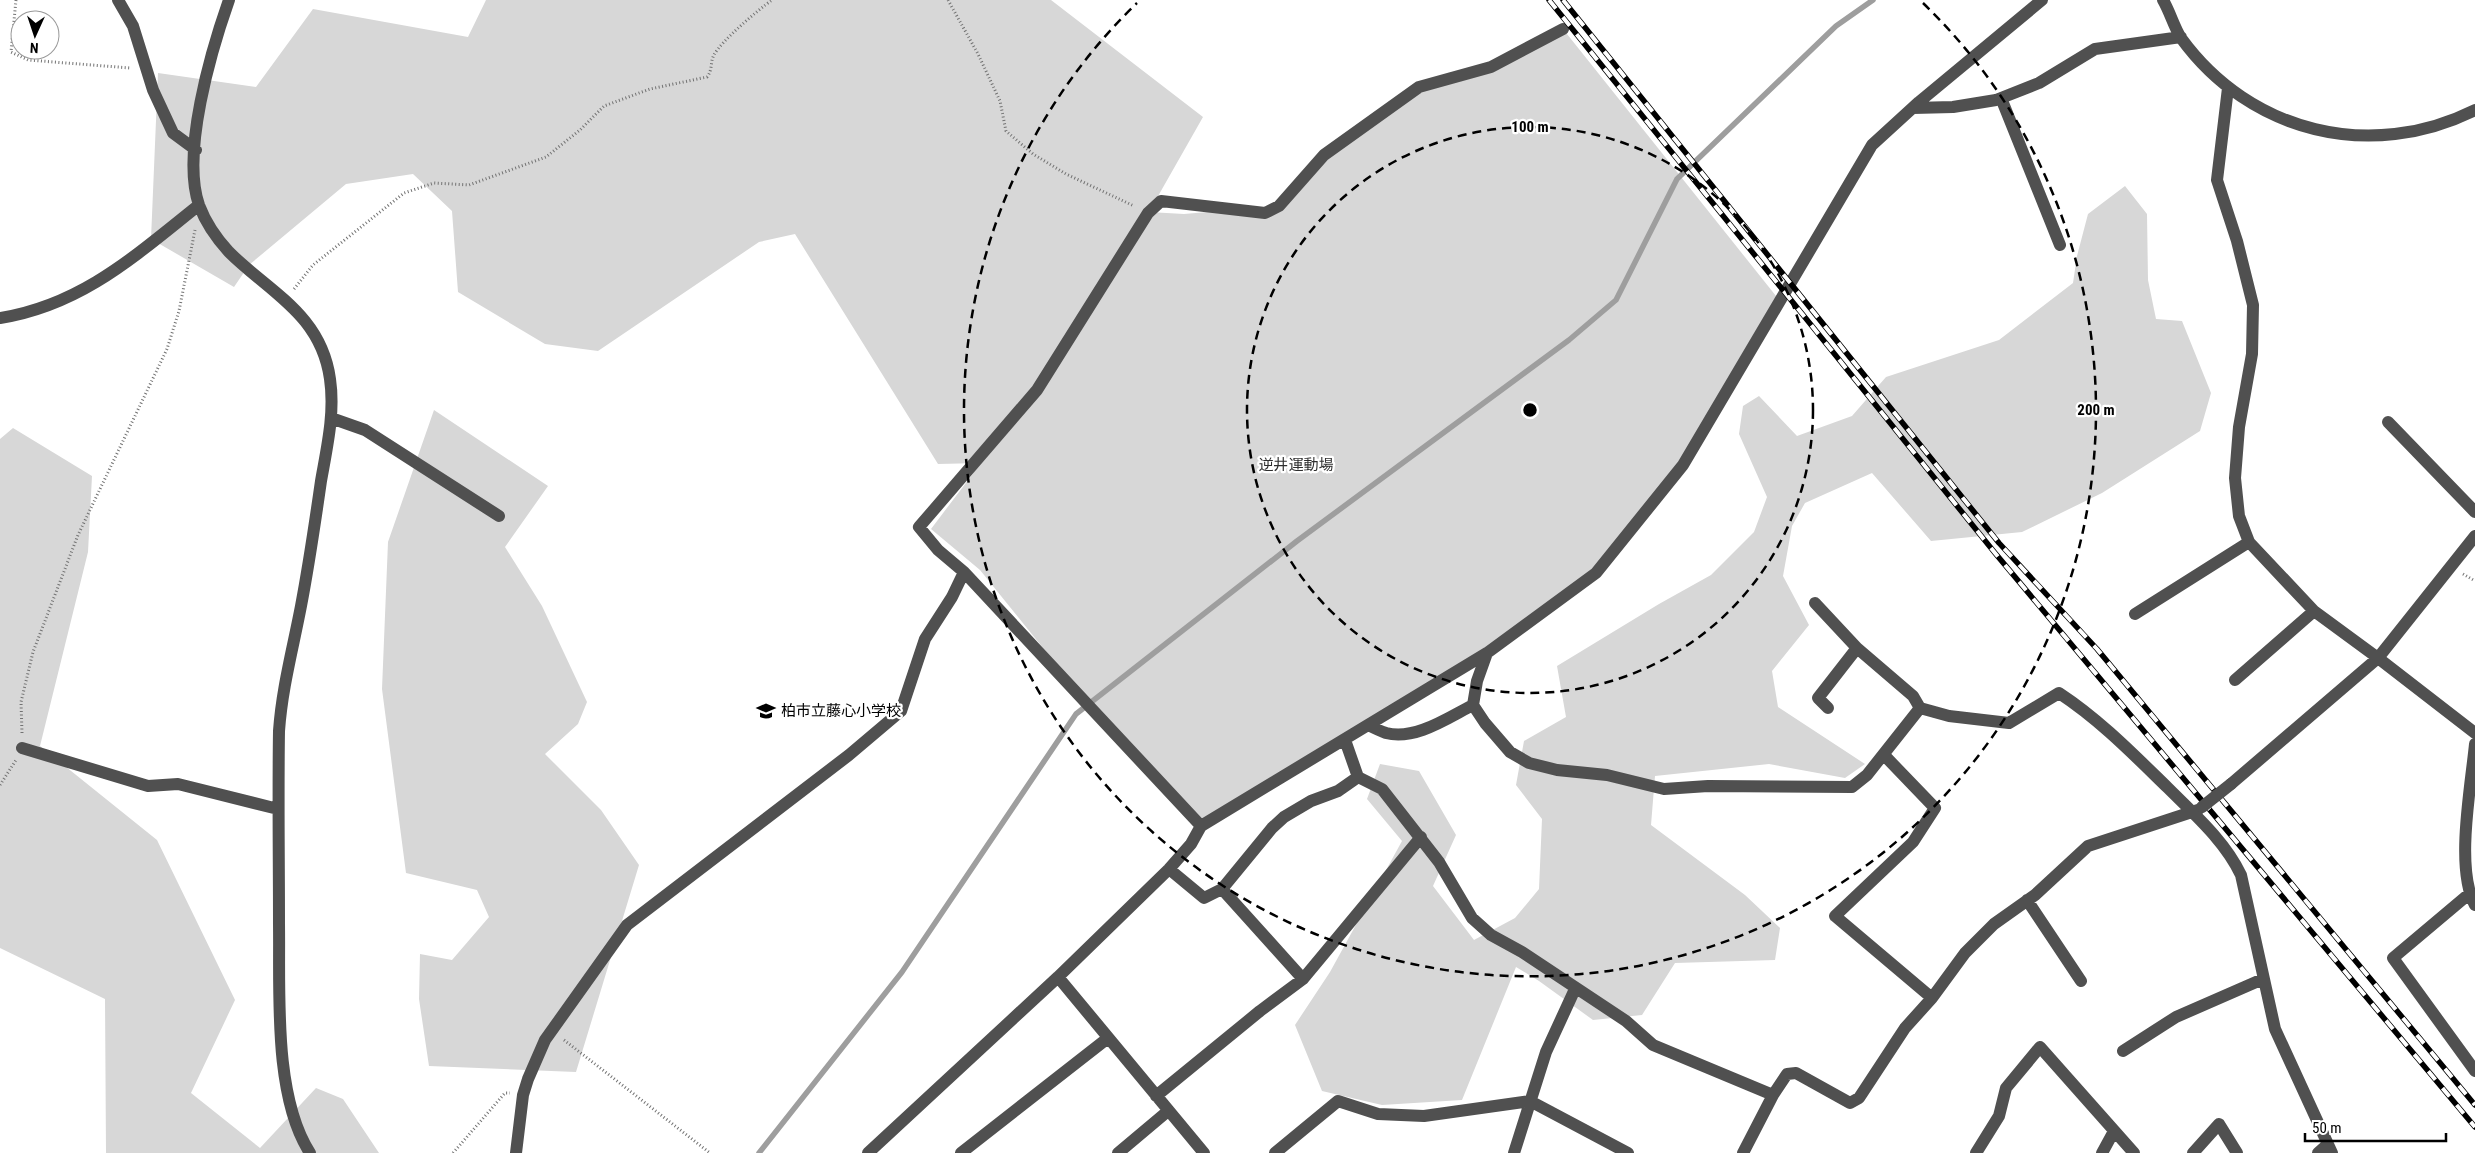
<svg xmlns="http://www.w3.org/2000/svg" width="2475" height="1153" font-family="'Roboto Condensed','Noto Sans JP',sans-serif">
<rect width="100%" height="100%" fill="#fff"/>
<path fill="#d7d7d7" d="M486 0H1051L1203 117 1149 212 1184 214 1279 206 1324 155 1419 87 1491 67 1563 29 1780 301 1683 465 1596 573 1508 638 1201 826 1102 721 980 570 931 529 981 463 938 464 795 234 759 242 598 351 545 344 458 292 452 211 413 174 346 184 249 265 234 287 151 239 158 73 256 87 313 9 468 37Z
M2125 186 2147 214 2148 280 2156 319 2182 321 2211 393 2200 431 2102 493 2022 532 1931 541 1872 473 1805 503 1792 526 1783 576 1809 625 1772 671 1778 707 1865 764 1845 778 1769 764 1655 776 1651 825 1745 895 1780 928 1775 960 1675 963 1642 1015 1593 1020 1539 981 1516 967 1462 1100 1382 1105 1322 1091 1295 1025 1330 972 1402 841 1367 799 1380 764 1419 771 1456 835 1433 886 1474 940 1515 918 1539 889 1542 819 1516 785 1524 741 1566 717 1557 666 1659 604 1711 575 1754 532 1767 497 1739 434 1743 406 1759 396 1797 436 1852 416 1886 377 1999 340 2073 283 2077 256 2088 214Z
M434 410 548 486 505 547 542 606 587 702 578 724 545 754 601 810 639 865 576 1072 429 1066 419 999 420 954 452 960 489 917 477 890 406 873 382 689 388 542Z
M13 428 92 476 88 552 40 746 157 840 235 1000 191 1093 260 1148 316 1088 343 1099 379 1153H106L105 999 0 948V439Z"/>
<g fill="none" stroke-linecap="round" stroke-linejoin="round">
<path stroke="#9e9e9e" stroke-width="5.5" d="M759 1153 902 972 1076 714 1297 541 1569 340 1616 300 1677 179 1836 26 1873 0"/>
<path stroke="#727272" stroke-width="3" stroke-dasharray="1 2.5" stroke-linecap="butt" d="M16 0 11 52 28 60 130 68
M948 0 978 54 1000 101 1006 131 1033 154 1066 174 1134 206
M294 289 313 265 404 193 434 183 469 185 546 157 580 130 604 106 650 89 707 77C713 69 710 62 714 55 721 41 758 10 772 0
M2463 574 2475 581
M22 733 21 702 33 652 78 535 167 349 179 311 195 230
M0 785 16 760
M564 1040 710 1153
M453 1153 505 1093H510"/>
<path stroke="#505050" stroke-width="12" d="M118 0 133 26 153 90 173 133 196 150
M229 0C211 51 181 153 199 205 205 221 217 239 229 252 269 292 321 314 330 379 335 413 327 447 321 481 315 523 309 564 301 606 293 648 282 688 279 731 278 795 279 859 279 924 280 991 273 1096 310 1153
M2163 0C2170 12 2174 27 2181 38 2250 133 2371 162 2475 110
M2228 88 2217 180 2237 241 2253 305 2252 354 2239 427 2235 478 2239 516 2249 542 2314 611 2378 658 2475 733
M2001 98 2060 245
M1913 108 1953 107 1996 100 2039 83 2095 49 2181 37
M0 318C82 305 136 255 199 205
M331 418 365 430 499 516
M2388 422 2475 512
M1815 603 1857 648
M2135 614 2249 542
M1487 653 1477 681 1473 705 1485 723 1510 752 1529 763 1557 770 1607 775 1664 789 1708 786 1852 787 1867 775 1920 708 1913 696 1857 648 1818 698 1828 708
M2235 680 2314 611
M1920 708 1949 716 2009 723 2059 693C2100 720 2133 754 2168 788 2194 814 2225 841 2241 875L2275 1029 2332 1153
M1368 725C1374 728 1380 731 1386 733 1415 741 1449 717 1473 705
M1345 740 1358 777 1382 789 1439 862 1472 918 1491 935 1522 952 1626 1021 1653 1045 1773 1095
M2475 744C2471 786 2455 869 2475 905
M22 748 148 786 178 784 278 809
M1884 755 1935 808 1913 842 1835 916 1932 998
M2231 784 2378 658 2475 536
M1201 826 964 572 938 550 919 527 1037 390 1148 213 1161 201 1265 213 1279 206 1324 155 1419 87 1491 67 1563 29
M1169 869 1204 898 1222 889 1272 828 1284 817 1311 801 1338 791 1358 777
M1222 889 1303 979
M2469 894 2393 958 2475 1071
M2027 900 2081 981
M1058 977 1204 1153
M2123 1051 2176 1017 2263 979
M1156 1096 1260 1011 1303 979 1421 837
M516 1153 523 1095 528 1079 545 1040 627 925 849 755 901 711 925 639 952 597 964 572
M868 1153 1058 977 1169 869 1191 844 1201 826 1487 653 1596 573 1683 465 1872 145 1919 102 2042 0
M961 1153 1108 1038
M1118 1153 1168 1111
M1275 1153 1338 1101 1378 1114 1424 1116 1530 1101 1628 1153
M1514 1153 1546 1052 1575 989
M1743 1153 1773 1095 1787 1074 1796 1073 1850 1103 1859 1098 1905 1028 1932 998 1965 953 1994 924 2035 895 2088 846 2198 810
M1976 1153 1999 1116 2006 1088 2040 1047 2134 1153
M2102 1153 2114 1131
M2193 1153 2219 1124 2237 1153
M2318 1153 2327 1145"/>
<g stroke="#000" stroke-width="5.5">
<path id="rail" d="M1549 0 1995 553 2475 1127
M1563 0 1999 543 2097 649 2475 1105"/>
</g>
<use href="#rail" stroke="#fff" stroke-width="4" stroke-dasharray="11" stroke-linecap="butt"/>
<path stroke="#505050" stroke-width="12" d="M2202 807 2231 784"/>
</g>
<g fill="none" stroke="#000" stroke-width="2.5" stroke-dasharray="9 6">
<circle cx="1530" cy="410" r="283"/>
<path d="M1923 3A566 566 0 1 1 1137 3"/>
</g>
<defs>
<g id="school-bare" transform="scale(1.5)"><path d="M0-5L7-2L0 1L-7-2ZM-4 1L0 2.5L4 1V4Q0 6-4 4Z" fill="#000" stroke="#fff" stroke-width="2.5" paint-order="stroke"/></g>
</defs>
<g fill-rule="evenodd">
<use href="#school-bare" x="766" y="711"/>
</g>
<g text-anchor="middle" stroke-width="4.5" stroke-linejoin="round" paint-order="stroke">
<g font-size="15" fill="#2e2e2e" stroke="#fff">
<text x="1296" y="470">逆井運動場</text>
</g>
<g font-size="15" fill="#000" stroke="#fff" text-anchor="start">
<text x="781" y="716">柏市立藤心小学校</text>
</g>
</g>
<circle cx="1530" cy="410" r="8" fill="#000" stroke="#fff" stroke-width="2.5"/>
<g font-size="15" text-anchor="middle" font-weight="bold" fill="#000" stroke="#fff" stroke-width="4.5" stroke-linejoin="round" paint-order="stroke">
<text x="1530" y="132">100 m</text>
<text x="2096" y="415">200 m</text>
</g>
<g transform="translate(35 35) rotate(183)"><circle r="24" fill="#ffffff" stroke="#999999"/>
<path d="M0-4L9 19L0 12L-9 19Z" fill="#000000"/>
<text y="-8" font-size="14" font-weight="bold" text-anchor="middle" fill="#000000">N</text>
</g>
<path d="M2305 1133v8h141v-8" fill="none" stroke="#000000" stroke-width="2.5"/>
<text x="2312" y="1133" font-size="15" fill="#000000" stroke="#ffffff" stroke-width="4" paint-order="stroke">50 m</text>
</svg>
